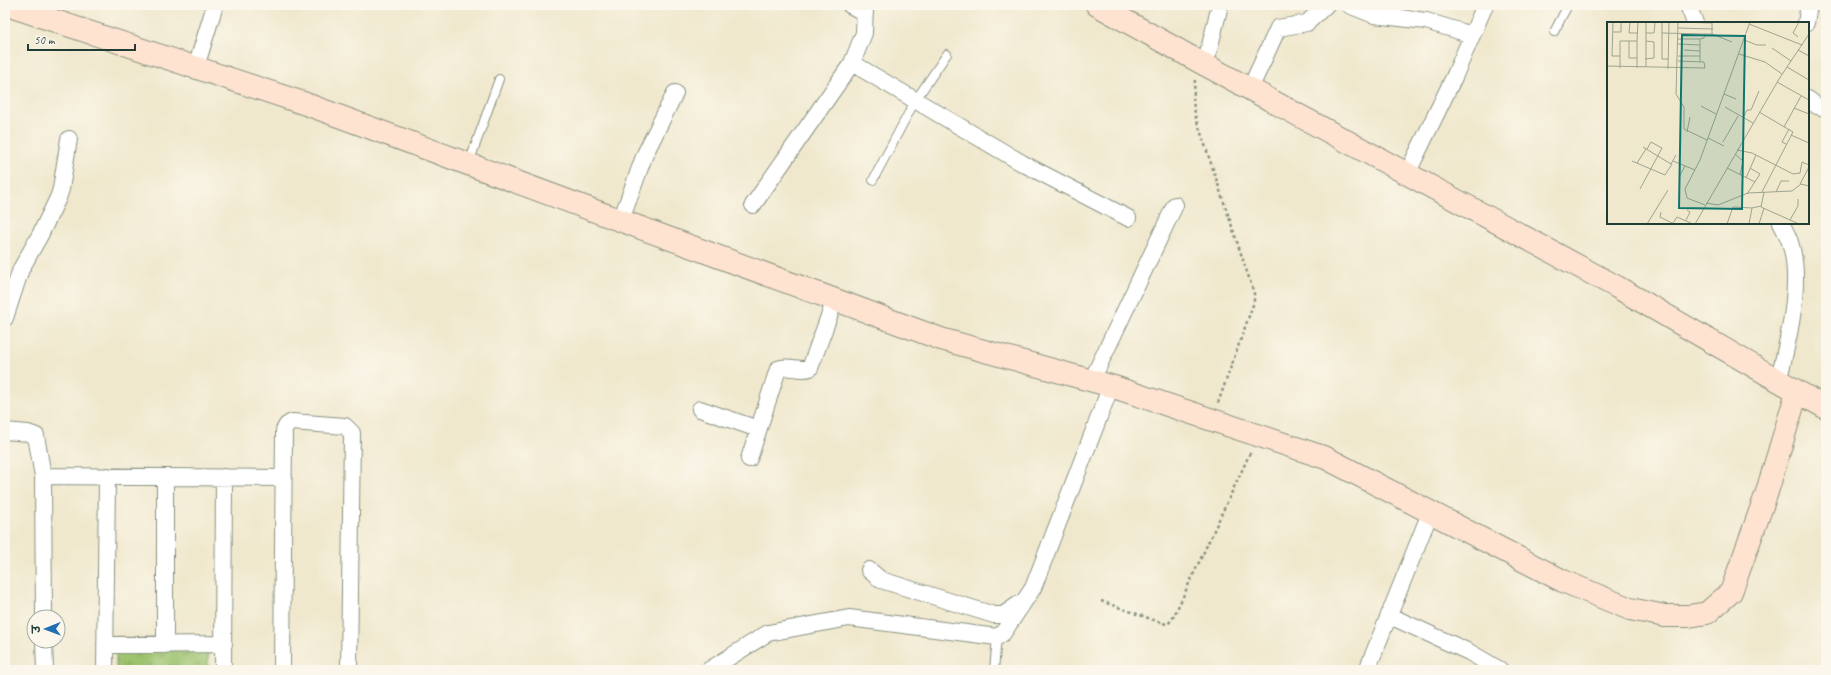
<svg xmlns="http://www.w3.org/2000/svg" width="1831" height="675" font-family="Caveat,'Playpen Sans Deva',sans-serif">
<defs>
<pattern id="grass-tufts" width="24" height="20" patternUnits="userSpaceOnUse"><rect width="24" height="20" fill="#9dc36e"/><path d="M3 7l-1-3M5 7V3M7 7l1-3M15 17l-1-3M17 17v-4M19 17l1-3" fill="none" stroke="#7fa05b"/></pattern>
</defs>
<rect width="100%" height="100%" fill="#fbf7ec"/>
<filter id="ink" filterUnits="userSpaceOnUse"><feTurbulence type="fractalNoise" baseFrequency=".025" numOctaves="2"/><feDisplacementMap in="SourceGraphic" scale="8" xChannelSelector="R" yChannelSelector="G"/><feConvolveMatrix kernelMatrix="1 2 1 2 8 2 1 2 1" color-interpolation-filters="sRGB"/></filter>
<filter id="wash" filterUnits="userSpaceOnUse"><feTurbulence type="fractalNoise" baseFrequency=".012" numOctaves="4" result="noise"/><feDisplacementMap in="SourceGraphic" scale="16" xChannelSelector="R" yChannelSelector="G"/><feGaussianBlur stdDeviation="0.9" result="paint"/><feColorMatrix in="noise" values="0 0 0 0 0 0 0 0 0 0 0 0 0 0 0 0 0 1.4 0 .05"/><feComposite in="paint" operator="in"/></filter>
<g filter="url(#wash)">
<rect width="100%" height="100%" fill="#f0e8cd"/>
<path fill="url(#grass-tufts)" stroke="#5e8051" d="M208 650V670H116V651Z"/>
</g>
<g filter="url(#ink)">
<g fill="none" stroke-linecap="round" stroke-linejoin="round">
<g stroke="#889280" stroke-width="10">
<path id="lane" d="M1554 32 1568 5
M469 163 499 79
M873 180 915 101 947 54
M994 670 997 637"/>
</g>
<g stroke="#889280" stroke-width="18">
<path id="street" d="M850 5 865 13
M1349 5 1374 15 1426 21 1472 35
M1688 5 1695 23
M1806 23 1809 5
M852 63 1022 163 1128 218
M1205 66 1220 5
M196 67 215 5
M1250 89 1278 28 1307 23 1326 5
M1808 99 1817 106 1826 108
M1407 174 1455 75 1485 5
M753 205 852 63 864 33 865 5
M621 220 645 154 675 93
M5 318 21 269 40 235 58 198 61 189 69 139
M1092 380 1175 205
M1778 382C1788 342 1803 282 1790 242 1788 236 1784 229 1781 223
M700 409 758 429
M5 431 28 433 36 436 43 476
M749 459 778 369C789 364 799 372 810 368L835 300
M165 477V645
M869 570 881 580 994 615H1003L1019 604
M1390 616 1469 652 1500 670
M44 617 43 476 284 478
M44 641 45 670
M105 645 224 644
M105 670 107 476
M223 670 224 477
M282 670 284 430 287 425 292 422 345 426 352 433 349 670
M709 670 768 633 849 618 997 637 1003 633 1033 588 1111 386
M1367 670 1430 513"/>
</g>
<g stroke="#889280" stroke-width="24">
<path id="secondary" d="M7 5 306 104 941 339 1111 386 1326 458 1563 581 1630 609 1665 616H1689L1707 613 1731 592 1766 495 1797 392
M1097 5 1198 61 1617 287 1826 408"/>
</g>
<path stroke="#889280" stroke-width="2.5" stroke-dasharray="3 3" stroke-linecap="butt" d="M1195 80 1193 102 1196 118 1254 293V302L1218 403
M1101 601 1162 623 1168 624 1173 618 1251 451"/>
<use href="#lane" stroke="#fff" stroke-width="8"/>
<use href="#street" stroke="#fff" stroke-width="16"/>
<use href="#secondary" stroke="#fee3d1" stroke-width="22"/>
</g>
</g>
<g transform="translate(1607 22)">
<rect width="202" height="202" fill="#f0e8cd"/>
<path fill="none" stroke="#9ca490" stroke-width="1" d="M6 0 5 34H13M23 0 22 11H31M55 0V11L98 12 97 16 93 17M71 0 69 72 77 85V107L100 118M72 0 105 1V12H98M142 2 195 23M71 6 106 7M6 10H14V0M39 11H47L48 0M55 11V37H61M105 12 125 20M191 15 186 11 192 0M71 17H93V40M137 18 150 23H159M22 19V36H30M30 19 31 0M71 22 93 23M165 26 184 39M77 28 93 29M191 28 202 34M132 32 158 40 175 52M71 34H93M38 37 47 36V20L39 19M0 44 98 46 97 40 71 39M39 45V0M180 45 202 58M13 46V19H30V46M61 47 62 0M170 60 202 78M117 72 129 77M94 84 109 92M118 85 146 101M187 86 202 92M152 90 186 110 155 170M136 96 140 88H144L152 69M177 105 194 74M80 110 83 95M184 113 202 121M101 116 117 124M116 120 131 94M179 122 175 120 182 107M36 125 64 142 69 133M130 128 145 131 186 152 193 151 195 140 202 143M128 132 136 139 133 153M25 139 58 153 65 142M66 139 88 148M30 141 39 127M120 146 148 160M72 155 78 144M139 156 149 133M193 162 202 145M33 167 55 126 44 120 40 127M157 170 154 185 192 202M169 170 174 159H182M140 172 153 152 143 146M99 181 111 183 141 171 185 169 194 162 202 164M98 183 80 176 78 167 93 138 143 0M54 190 53 195 67 202M79 198 83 190 80 188M183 198 191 184V177M66 201 70 195 86 202M40 202 61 168M88 202 172 57 202 12M120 202 126 185 145 186M142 202 145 186 154 184M152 202 157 186"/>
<path fill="#0f766e" fill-opacity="0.15" stroke="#0f766e" stroke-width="2" d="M75 13 138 14 135 187 72 186Z"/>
<rect width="202" height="202" fill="none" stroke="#1f3d34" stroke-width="2"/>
</g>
<rect width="1831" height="675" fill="none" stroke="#fbf7ec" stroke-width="20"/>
<g transform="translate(46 629) rotate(269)"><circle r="19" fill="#fbf7ec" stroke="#a3ada2"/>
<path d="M0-3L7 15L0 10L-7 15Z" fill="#1f6fb2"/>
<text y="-6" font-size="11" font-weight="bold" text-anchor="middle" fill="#1f3d34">उ</text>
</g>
<path d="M28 44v6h107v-6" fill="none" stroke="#1f3d34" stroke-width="2"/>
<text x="34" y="44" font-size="12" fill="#1f3d34" stroke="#fbf7ec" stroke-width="3" paint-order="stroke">50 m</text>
</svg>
